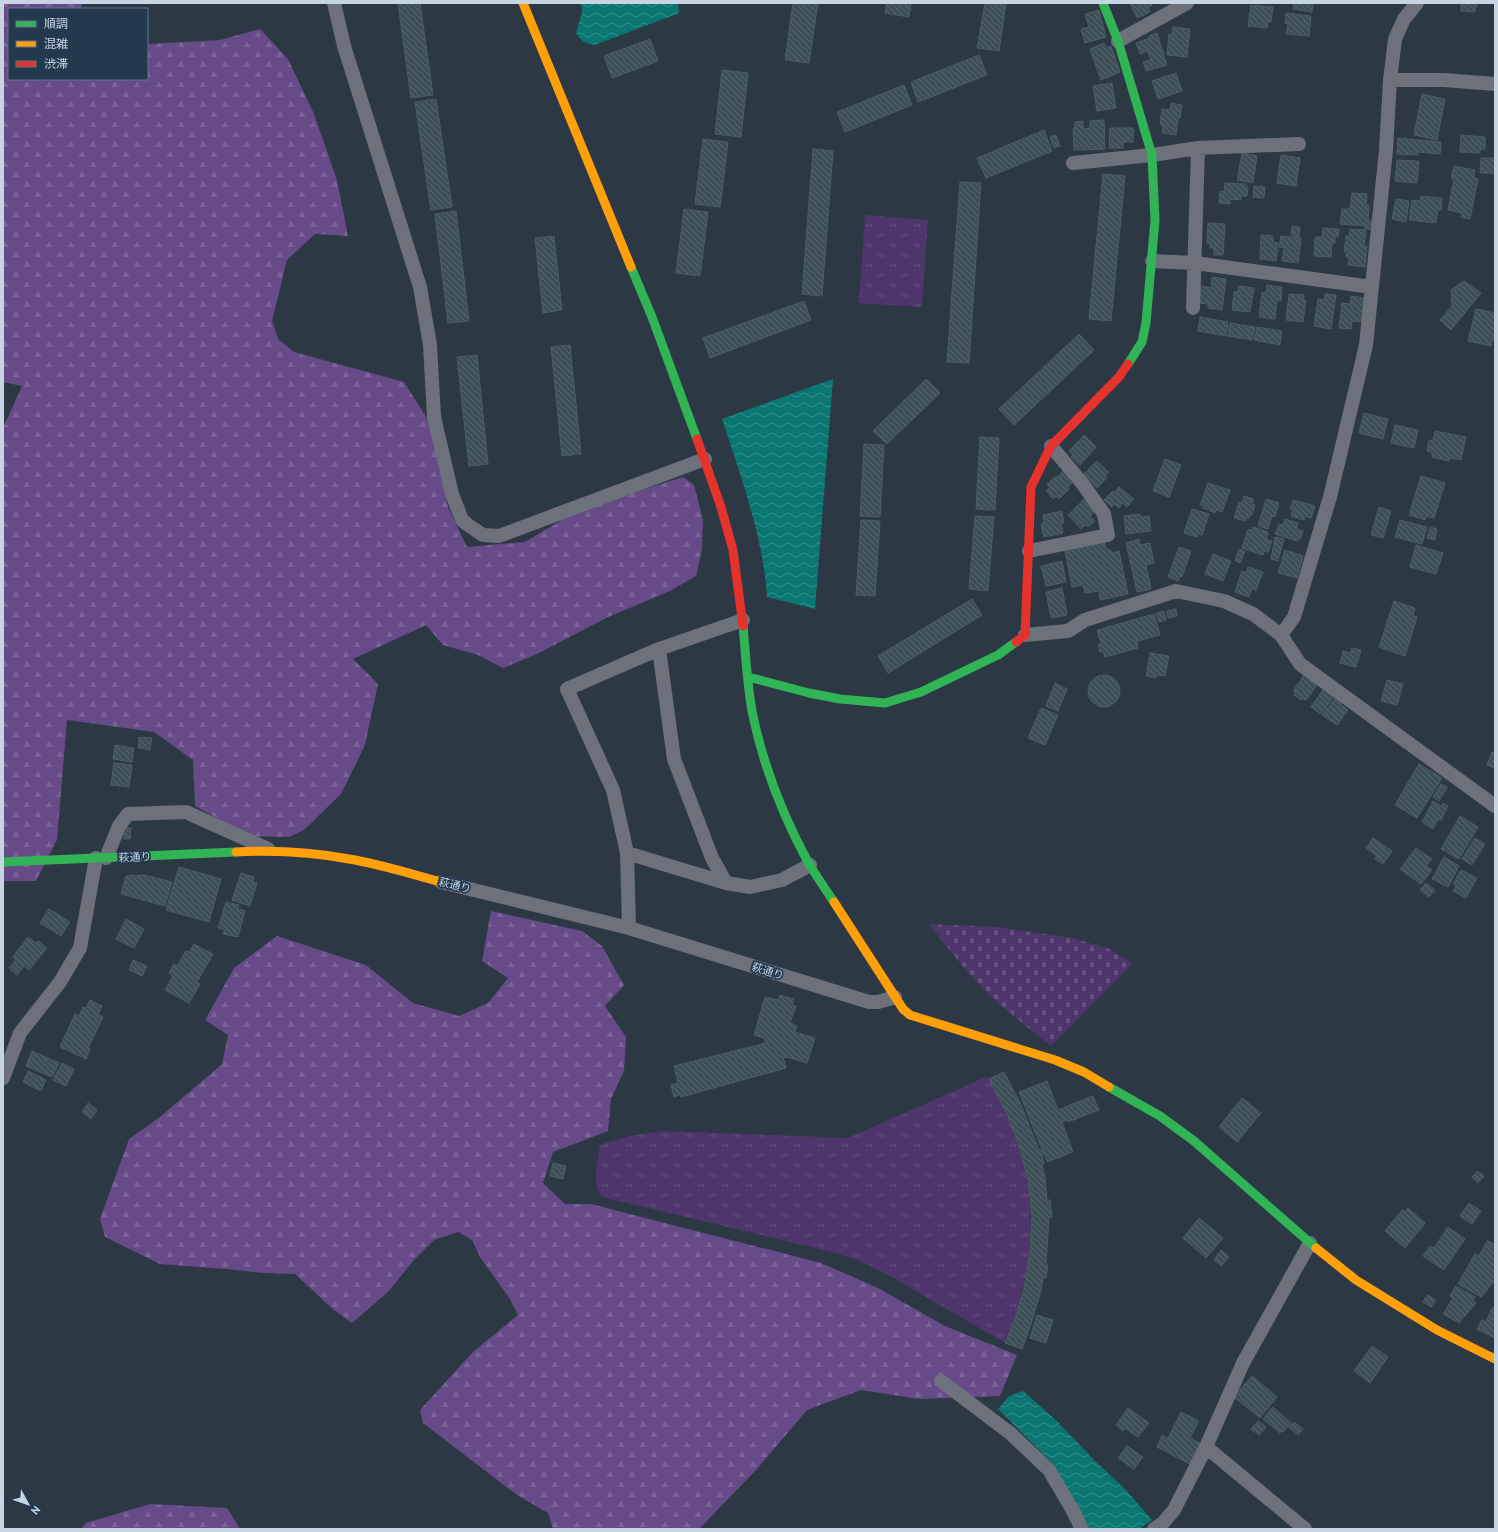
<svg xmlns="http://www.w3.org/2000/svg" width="1498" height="1532" font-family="'PT Sans','Noto Sans JP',sans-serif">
<defs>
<pattern id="grass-tufts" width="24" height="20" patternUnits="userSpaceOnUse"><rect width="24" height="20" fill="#4e356b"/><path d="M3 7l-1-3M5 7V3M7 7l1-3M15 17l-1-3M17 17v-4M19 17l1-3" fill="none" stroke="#665180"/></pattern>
<pattern id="forest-firs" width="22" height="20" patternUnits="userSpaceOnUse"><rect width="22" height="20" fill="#674a88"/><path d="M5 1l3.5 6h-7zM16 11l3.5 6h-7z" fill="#7b6398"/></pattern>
<pattern id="cemetery-stones" width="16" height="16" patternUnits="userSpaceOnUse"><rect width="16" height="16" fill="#4e356b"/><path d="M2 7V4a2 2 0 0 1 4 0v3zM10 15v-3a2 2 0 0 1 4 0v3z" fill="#665180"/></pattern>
<pattern id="water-waves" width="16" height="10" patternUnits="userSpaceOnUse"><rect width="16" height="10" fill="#0a7671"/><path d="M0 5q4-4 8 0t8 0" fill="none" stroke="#388f8c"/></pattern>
<pattern id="building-back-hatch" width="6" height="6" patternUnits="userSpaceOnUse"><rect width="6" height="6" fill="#3d4f57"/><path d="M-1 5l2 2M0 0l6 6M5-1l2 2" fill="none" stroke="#58676f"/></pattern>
</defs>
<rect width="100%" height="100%" fill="#2c3844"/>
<path fill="url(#grass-tufts)" d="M865 215 928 220 922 307 859 303Z
M986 1077 989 1079C1000 1101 1012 1123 1019 1146 1040 1213 1031 1279 1005 1343L892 1277 858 1260 832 1252 602 1197C591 1182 598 1161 600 1145L630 1136 662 1131 848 1138Z"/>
<path fill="url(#forest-firs)" d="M3 3H82L81 9H9V79H147V44L220 40 260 29 288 59 314 114 337 180 348 236 315 234 287 260 272 321 278 339 294 352 404 382 428 420 448 507 467 547 525 542 579 510 683 477 694 485 703 520 702 549 696 576 670 591 608 617 537 654 503 668 478 655 443 645 426 625 353 659 378 684 365 745 341 794 304 830 289 837 249 836 195 806 193 760 154 732 67 720 57 840 36 881H3V428L22 386 3 382Z
M491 911 582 931 602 946 624 985 605 1006 626 1037 624 1071 611 1099 608 1131 553 1152 543 1183 565 1204H591L821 1263 878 1288 945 1326 1017 1355 1000 1396 919 1399 861 1390 807 1410 757 1469 699 1529H553L548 1513 517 1495 423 1423 420 1410 473 1352 518 1315 510 1299 480 1257 472 1240 458 1232 434 1240 414 1260 388 1292 352 1323 334 1310 295 1274 264 1273 226 1269 160 1264 105 1237 100 1219 129 1139 160 1117 222 1064 228 1035 205 1020 234 968 277 936 366 965 413 1003 459 1016 488 1003 508 978 482 961Z
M150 1504 227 1508 239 1527 238 1529H81L86 1523Z"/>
<path fill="url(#cemetery-stones)" d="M929 924 996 927 1072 938 1110 949 1132 964 1051 1046C1026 1026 1001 1007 979 984 961 965 945 945 929 924Z"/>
<path fill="url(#water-waves)" d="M581 3H678L679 13 595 45C585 44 581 41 576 33L582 12Z
M833 379 815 609 767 597C763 536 741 477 722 419Z
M1023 1391 1057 1421 1093 1459 1126 1490 1152 1520 1139 1529H1090L1054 1465 998 1409 1009 1396Z"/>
<path fill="url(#building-back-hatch)" stroke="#4f5c64" d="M398 3H420L433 95 411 98Z
M793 3H818L809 63 785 60Z
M887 3H911L909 17 885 13Z
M985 3H1006L999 51 977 48Z
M1130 3H1151L1152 6 1148 7 1150 12 1137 18Z
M1294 3H1313L1312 12 1293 9Z
M1461 3H1477V7H1475V12L1461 11Z
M1251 5 1273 7 1271 22H1268L1267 28 1248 26Z
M1099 10 1106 37 1085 43 1081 29 1089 27 1085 14Z
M1286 13 1311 16 1309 36 1286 34 1288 24 1285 23Z
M1173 27 1190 29 1187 57 1167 55 1169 34 1172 35Z
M1157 33 1167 65 1146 71 1143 62 1151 60 1147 51 1140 54 1136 43 1150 38 1149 36Z
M650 39 658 61 612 78 604 56Z
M1104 43 1106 48 1111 46 1120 72 1101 80 1090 49Z
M979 55 987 75 918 102 911 82Z
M722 70 748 73 741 137 715 134Z
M1176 73 1182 91 1158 99 1152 81Z
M1112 83 1116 108 1097 111 1093 86Z
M904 85 912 105 845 132 837 112Z
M1422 94 1445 99 1437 140 1414 135Z
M436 99 452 207 431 210 415 102Z
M1171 103 1182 105 1180 118H1178L1176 135 1162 133 1163 125 1160 124 1162 109 1170 110Z
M1104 120 1105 149 1074 150 1073 129 1075 128V122L1083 121V129L1090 128V121Z
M1110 128H1133V142H1123V148H1109Z
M1044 130 1052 151 986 178 977 158Z
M1056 135 1060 146 1054 148 1050 137Z
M1461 135 1485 137V149H1480V153L1460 152Z
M1398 138 1441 142 1440 154 1418 152V155L1397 154Z
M703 139 728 142 720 207 695 204Z
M813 149 833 151 822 296 802 294Z
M1242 153 1257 156 1253 183 1237 180Z
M1281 155 1300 158 1296 186 1277 183Z
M1481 158H1495L1494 173H1480Z
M1397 160 1419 161 1417 183 1395 181Z
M1454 166 1475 170 1474 178 1478 179 1470 219 1461 217 1462 213 1448 210 1454 179 1451 178Z
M1103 174 1125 176 1111 321 1089 319Z
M960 182 981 183 969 363 947 362Z
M1225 183 1246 184V187H1248L1247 196H1241V200L1230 199V204L1219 203 1220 191 1224 192Z
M1254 186 1265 187 1264 198 1253 197Z
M1352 193 1367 194 1366 205H1369L1368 220H1373L1372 229H1365V226L1340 224 1342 209H1350Z
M1421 196 1442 198 1441 210H1438L1436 223 1409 220 1412 200 1420 201Z
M1396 199 1409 201 1406 222 1392 219Z
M684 209 708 212 700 276 676 273Z
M456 211 469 321 448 323 435 214Z
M1208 223 1225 224 1223 255H1214V248H1210V243H1207Z
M1292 226 1300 227 1299 237 1291 235Z
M1323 228 1339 229 1338 237 1335 236V243H1332L1331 257 1314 256 1315 237H1322Z
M1350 229 1366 230 1364 246H1367L1365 267 1348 265 1349 257H1346L1347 252H1344L1346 236H1349Z
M1261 235 1273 236V242L1278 243 1276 261 1260 259Z
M554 236 562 310 543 313 535 238Z
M1281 236 1301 238 1298 263 1282 261 1284 248 1279 247Z
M1212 277 1226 279 1222 310 1208 308V304L1199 303 1201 286 1211 288Z
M1464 281 1481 293 1451 330 1440 320 1452 306 1451 290Z
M1267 285 1282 287 1281 301 1277 300 1275 319 1259 317 1262 292 1266 293Z
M1239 286 1254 288 1250 312 1232 310 1234 292H1238Z
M1289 294 1304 295 1303 300H1306L1303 322 1286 320Z
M1325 294 1336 295 1331 329 1314 326 1318 299 1324 300Z
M1351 296 1364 298 1361 322 1352 321 1351 329 1339 328 1342 303 1350 304Z
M804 301 811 320 710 358 703 338Z
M1476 309 1495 313V331L1491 346 1468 341Z
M1200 317 1228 322 1226 336 1198 331Z
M1230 323 1255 327 1252 340 1228 336Z
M1257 327 1282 331 1280 345 1254 340Z
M1079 334 1094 350 1014 425 999 409Z
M570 345 581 454 562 456 551 347Z
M477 355 488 464 469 466 457 357Z
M926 379 940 393 887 444 873 431Z
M1364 413 1388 419 1383 439 1359 433Z
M1395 425 1418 430 1414 448 1391 443Z
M1435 431 1466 437 1461 460 1450 458 1449 461 1432 457V452L1427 451 1429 440 1433 441Z
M1084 435 1096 447 1080 465 1071 457 1073 455 1069 451Z
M980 437 999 438 995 510 976 509Z
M864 444 884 445 880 517 860 516Z
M1165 459 1181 465 1169 497 1153 491Z
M1097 461 1108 472 1105 476 1107 478 1097 488 1083 475Z
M1063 471 1070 478 1068 480 1072 483 1067 488 1069 489 1059 499 1056 496 1053 499 1046 491 1050 487 1047 484 1056 476 1057 478Z
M1421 476 1445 483 1434 518 1426 516 1425 520 1409 515Z
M1208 483 1230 490 1222 512 1216 510 1215 513 1203 508 1204 506 1200 505Z
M1119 487 1134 499 1127 507 1123 503 1119 508 1115 504 1112 507 1104 500 1113 491 1115 492Z
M1244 496 1254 499 1252 504 1255 505 1252 515 1250 514 1249 519 1246 518 1245 521 1234 518 1239 502 1242 503Z
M1084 499 1095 511 1090 516 1095 521 1088 527 1085 525 1081 529 1068 515Z
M1266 499 1279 503 1275 517 1272 516 1268 529 1258 526Z
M1293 500 1315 506 1311 518 1305 516 1304 520 1291 516 1293 510 1290 509Z
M1379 507 1391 511 1383 538 1371 535Z
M1192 509 1209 514 1202 535 1198 534 1197 537 1184 533Z
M1062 511 1064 523H1061L1063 533 1044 537 1041 524H1044L1043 515Z
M1140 514V517L1149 516 1151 531 1126 534 1124 516Z
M975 516 994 517 988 591 969 589Z
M1285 519 1298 523 1296 529 1303 531 1300 539 1298 538 1297 541 1275 534 1279 524 1283 525Z
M861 520 880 521 875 596 856 595Z
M1400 520 1427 527 1422 544 1395 537Z
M1253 527 1268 532 1266 539 1272 541 1268 552 1264 551 1263 555 1242 548 1248 529 1252 530Z
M1430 527 1437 529 1435 540 1427 538Z
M1275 537 1284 539 1278 561 1271 559Z
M1139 539 1140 545 1150 543 1154 563 1146 565 1151 589 1137 592 1126 543Z
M1104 542 1106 548 1114 553 1119 551 1128 594 1100 600 1099 591 1085 593 1083 585 1072 587 1065 550Z
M1416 545 1443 553 1436 574 1410 567Z
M1179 547 1191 551 1182 577 1180 576 1178 581 1168 577Z
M1239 549 1245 551 1240 563 1235 561Z
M1285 550 1303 556 1297 578 1278 573Z
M1213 554 1231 561 1223 581 1205 574Z
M1062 561 1066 582 1046 586 1041 566Z
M1248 567 1263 572 1256 590 1252 589 1249 597 1235 592 1242 571 1246 573Z
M1062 588 1067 615 1051 618 1046 592Z
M972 599 982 615 888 673 878 656Z
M1394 601 1415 608 1413 616 1417 617 1405 656 1379 647Z
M1176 609 1177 616 1168 618 1167 611Z
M1164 611 1166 620 1159 622 1156 613Z
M1154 614 1160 635 1137 641 1138 648 1105 657 1103 652H1100L1098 645 1101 644 1097 630Z
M1352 648 1361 650 1356 667 1340 663 1343 651 1350 653Z
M1150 653 1169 656 1165 676 1157 675 1156 678 1146 676Z
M1305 674 1318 684 1306 700 1302 698 1301 700 1294 695 1296 692 1293 691Z
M1088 691a16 16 0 1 1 32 0a16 16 0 1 1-32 0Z
M1387 680 1403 684 1397 705 1381 701Z
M1055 683 1067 689 1058 711 1046 706Z
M1324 688 1335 695 1321 714 1311 707Z
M1336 697 1342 701 1340 704 1348 710 1337 725 1322 715Z
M1041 708 1058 715 1045 745 1028 738Z
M139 737 152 738 150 750 138 748Z
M115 745 134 748 132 762 113 759Z
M1492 752 1495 753V768L1487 765Z
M114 763 132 765 129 787 111 785Z
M1419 764 1442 778 1417 818 1395 805Z
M1441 784 1447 787 1439 801 1433 797Z
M1433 801 1442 806 1443 803 1448 806 1441 820 1438 819 1433 829 1422 822Z
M1460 816 1478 827 1459 859 1441 849Z
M124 827 131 828 130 839H124Z
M1373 838 1392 851 1383 864 1375 859 1377 856 1366 848Z
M1475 838 1485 844 1472 865 1462 859Z
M1416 848 1432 859 1426 866 1432 870 1421 884 1400 869Z
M1444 857 1459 866 1448 887 1432 879Z
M179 867 221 879 209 922 166 910Z
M1461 870 1477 878 1466 898 1453 891 1456 886 1453 884Z
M241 873 254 877 253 882 257 883 250 906 232 900Z
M144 875 172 882 165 906 121 894 126 876Z
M1426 883 1435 890 1429 897 1420 890Z
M226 902 239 905 238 909 245 911 238 937 223 934 225 930 218 928Z
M49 909 70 922 61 936 40 923Z
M126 919 144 929 134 948 116 939Z
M28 937 36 943 38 941 47 948 29 970 24 966 17 975 9 968 16 960 13 957Z
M194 944 213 954 197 982 200 984 189 1003 165 990 173 976 169 973 174 964 177 966 186 951 189 952Z
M133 960 147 966 142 976 129 970Z
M780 995 794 999 792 1005 796 1006 790 1023 797 1026 795 1032 815 1038 807 1063 787 1057 783 1058 786 1068 681 1097V1094L674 1097 671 1085 678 1083 674 1066 766 1043 764 1038 754 1035 765 997 778 1000Z
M90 1000 102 1006 98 1014 103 1017 88 1048 90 1049 86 1059 60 1047 75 1014 79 1016 83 1007 86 1008Z
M32 1051 59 1063 52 1077 26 1066Z
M62 1063 74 1069 66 1086 53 1080Z
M28 1071 46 1080 41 1091 23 1082Z
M1004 1072 1021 1105 1039 1150H1041L1044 1164 1042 1165 1045 1177 1047 1200H1050L1052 1217H1049L1046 1265H1048L1046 1278H1043L1041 1291 1030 1327 1022 1349 1005 1343 1014 1321 1024 1288 1030 1251 1032 1216 1028 1180 1019 1145 1006 1112 989 1079Z
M1047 1081 1058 1110 1093 1096 1099 1110 1068 1122V1120L1062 1122 1073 1152 1047 1162 1019 1092Z
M1242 1098 1261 1113 1237 1142 1219 1127Z
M88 1103 97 1110 91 1119 82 1112Z
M553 1163 566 1166 563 1179 550 1176Z
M1477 1171 1484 1176 1478 1183 1472 1177Z
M1469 1203 1481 1211 1472 1224 1460 1216Z
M1408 1208 1425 1223 1405 1248 1385 1231 1402 1210 1405 1212Z
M1199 1218 1223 1238 1206 1258 1183 1238Z
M1448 1227 1465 1239 1444 1270 1423 1256 1430 1246 1434 1248Z
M1487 1241 1495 1244V1280L1481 1297 1458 1284 1475 1254 1479 1256Z
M1221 1250 1229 1257 1221 1266 1214 1260Z
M1456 1286 1475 1297 1473 1300 1476 1303 1459 1323 1443 1314 1453 1298 1450 1296Z
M1427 1295 1436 1300 1431 1307 1423 1302Z
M1492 1308 1495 1309V1338L1477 1329 1482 1320 1486 1322Z
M1037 1315 1053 1320 1046 1343 1030 1338Z
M1372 1346 1388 1357 1370 1383 1354 1371Z
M1252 1376 1277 1397 1260 1418 1234 1397Z
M1273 1407 1291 1423 1283 1432 1282 1431 1280 1433 1263 1419Z
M1128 1408 1149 1423 1138 1437 1125 1428 1123 1431 1116 1425Z
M1181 1412 1199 1421 1190 1438 1200 1443 1190 1464 1157 1447 1162 1435 1168 1438Z
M1258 1421 1266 1427 1259 1435 1251 1429Z
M1294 1422 1303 1429 1298 1435 1289 1427Z
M1127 1446 1143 1457 1134 1469 1118 1458Z"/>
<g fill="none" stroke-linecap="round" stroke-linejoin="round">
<path stroke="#6d717c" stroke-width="14" d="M334 3 344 46 420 287 430 345 434 417 452 494 462 520 468 525 483 535 499 536 705 459
M1118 41 1187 3
M1390 80H1444L1495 84
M1073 163 1152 155 1198 148 1299 144
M1152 261 1195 263 1372 287
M1193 308 1198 148
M1029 551 1108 535 1104 514 1082 483 1051 446
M1025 635 1068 631 1085 620 1176 591 1224 601 1253 614 1281 635 1300 664 1495 806
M1281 635 1294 617 1330 497 1366 345 1386 150 1390 80 1395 39 1404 19 1417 3
M659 649 674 759 712 858 726 883
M627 853 726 883 750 887 782 880 810 865
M106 858 119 826 128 814 186 812 268 849
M441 882 629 928 869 1002H878L895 997
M629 928 627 853 613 790 567 689 659 649 743 620
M3 1078 20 1033 60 982 80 948 96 858
M941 1381 1010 1433 1049 1470 1072 1509 1082 1529
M1206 1447 1305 1529
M1154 1529 1163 1523 1174 1510 1206 1447 1243 1363 1310 1243"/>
<path stroke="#30b455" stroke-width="9" d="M1103 3 1118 41 1152 155 1155 220 1146 323 1142 342 1128 364
M631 267 652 317 697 439
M743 626C746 656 747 687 753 716 764 768 784 818 809 864 817 877 826 890 834 902
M748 677 809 693 840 699 885 703 921 692 998 655 1016 642
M3 862 236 852
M1109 1087 1160 1116 1194 1141 1316 1248"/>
<path stroke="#ff9f0a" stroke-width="9" d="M523 3 631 267
M236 852C274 850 312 852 349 859 380 864 411 874 441 882
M834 902 903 1009 910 1015 1055 1060 1084 1072 1109 1087
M1316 1248 1356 1280 1437 1330 1495 1359"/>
<path stroke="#e5322d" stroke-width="9" d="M697 439 721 507 733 550 743 626
M1016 642 1025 635 1031 487 1051 446 1119 377 1128 364"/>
</g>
<g text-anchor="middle" stroke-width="3.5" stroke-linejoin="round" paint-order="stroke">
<g font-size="11" fill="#c7d5e2" stroke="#22394e">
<text transform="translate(135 857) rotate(-3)" y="4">萩通り</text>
<text transform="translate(455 885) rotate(14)" y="4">萩通り</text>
<text transform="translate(768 971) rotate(17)" y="4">萩通り</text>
</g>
</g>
<rect width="1498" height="1532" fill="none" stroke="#c7d5e2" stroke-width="8"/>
<rect x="8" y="8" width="140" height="72" fill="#22394e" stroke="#647789"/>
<rect x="16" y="21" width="20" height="6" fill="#30b455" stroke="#647789"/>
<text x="44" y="28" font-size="12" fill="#c7d5e2">順調</text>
<rect x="16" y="41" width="20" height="6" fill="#ff9f0a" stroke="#647789"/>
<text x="44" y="48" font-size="12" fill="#c7d5e2">混雑</text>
<rect x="16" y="61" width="20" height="6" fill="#e5322d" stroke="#647789"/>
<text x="44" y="68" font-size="12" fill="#c7d5e2">渋滞</text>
<g transform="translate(28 1504) rotate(130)" stroke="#22394e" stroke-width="3" paint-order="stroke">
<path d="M0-3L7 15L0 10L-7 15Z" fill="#c7d5e2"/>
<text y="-6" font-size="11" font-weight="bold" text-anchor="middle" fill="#c7d5e2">N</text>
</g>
</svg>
